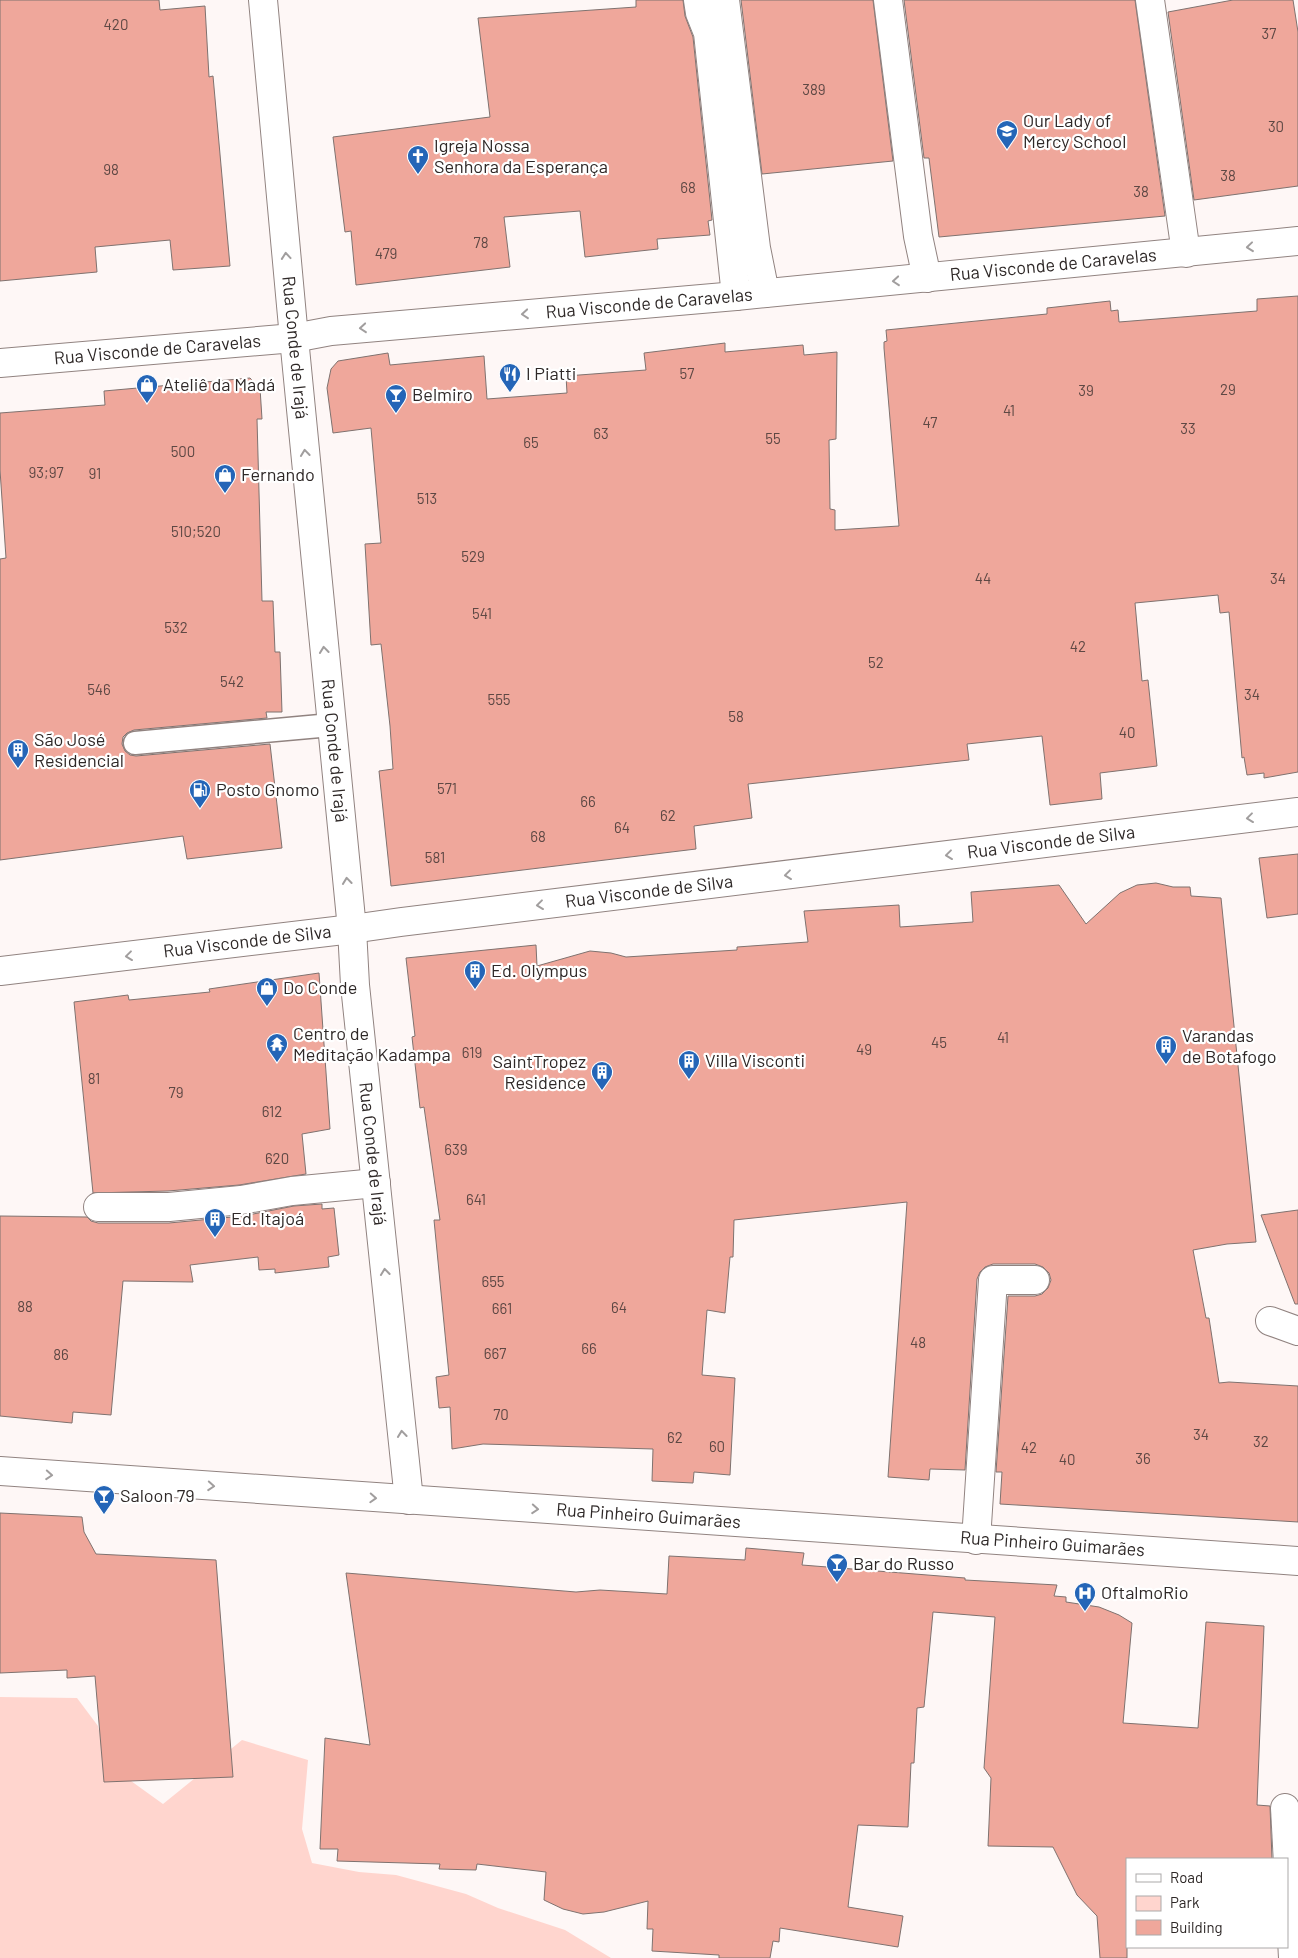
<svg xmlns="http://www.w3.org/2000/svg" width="1298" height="1958" font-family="Barlow,sans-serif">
<rect width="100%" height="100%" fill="#fef7f6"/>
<path fill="#ffd5ce" d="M0 1697 77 1698 98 1726 106 1763 163 1804 242 1740 308 1760 302 1829 312 1863 359 1872 396 1875 466 1894 498 1908 565 1930 611 1958H0Z"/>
<path fill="#efa79b" stroke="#7f726f" d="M0 0H159L160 10 205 6 209 77 213 76 230 266 173 270 170 240 95 247 97 272 0 281Z
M636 0H683L685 16 693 37 712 220 708 221 710 235 657 239 658 249 585 257 580 211 504 217 510 267 356 285 351 231 345 232 333 137 490 117 478 18 636 7Z
M741 0H873L893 161 762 174Z
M904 0H1135L1165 216 939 237 929 158H924Z
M1233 0H1293L1298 32V186L1194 200 1168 12Z
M1298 296V772L1264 778V773L1247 775 1244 757 1242 758 1229 612 1220 613 1218 595 1135 603 1142 681 1148 680 1157 766 1100 773 1102 799 1050 805 1042 736 967 744 969 760 748 784 752 818 694 826 696 849 391 886 379 771 393 769 390 726 381 644 371 645 365 544 381 543 371 428 333 433 327 388 331 369 338 361 388 353 390 365 484 356 487 399 567 393 566 376 646 370 644 353 725 343V352L803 345 804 355 837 352 836 439 829 440 830 509 835 510V530L899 526 884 348V342L887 341 886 330 1047 314V308L1110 301 1111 311 1118 310 1119 322 1257 311V299Z
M250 378 260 388 262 419H257L262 601H273L275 652H280L282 712H266L267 718 134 730 127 733 123 737 122 744 125 751 130 755 136 756 270 744 282 848 187 859 183 836 0 860V559L6 558 0 470V413L105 405 104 391Z
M1298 854V914L1267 918 1259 858Z
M1156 883 1173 887H1190L1191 896 1221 898 1256 1242 1227 1244 1193 1250 1206 1318H1209L1219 1383 1229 1382 1298 1386V1522L1000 1504 1002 1472H996L1008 1296H1035L1042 1294 1048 1288 1051 1280 1049 1273 1043 1267 1035 1264H993L985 1267 980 1272 977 1279 965 1470 930 1469 929 1480 888 1477 907 1202 734 1220 733 1257H730L725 1313 707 1310 702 1375 735 1378 730 1475 694 1472 693 1483 652 1481 653 1449 483 1444 452 1449 450 1407 439 1408 436 1377 449 1375 434 1220H440L424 1107 420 1108 412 1037 415 1036 406 958 536 945 537 966 590 951 611 953 626 957 737 950V947L808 942 804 911 899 905 900 927 973 922 971 892 1059 885 1086 924 1120 893 1137 885Z
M319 973 330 1129 302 1134 306 1174 239 1185 168 1191 93 1193 74 1002 128 995 129 1000 210 992 209 989Z
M322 1204V1209L334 1208 339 1255 328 1257 329 1267 275 1273V1269L259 1270 258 1257 190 1265 193 1282 123 1281 111 1415 73 1412 72 1423 0 1416V1216L87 1217 91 1221 98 1223H169L243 1216 294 1206Z
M1298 1210V1304H1295L1261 1215Z
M0 1513 82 1517 84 1532 96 1554 216 1560 233 1777 104 1782 95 1676 67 1678V1670L0 1673Z
M746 1548 804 1553 802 1565 965 1578V1580L1057 1585 1054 1596 1066 1597V1602L1099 1607 1119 1615 1132 1623 1123 1723 1198 1728 1206 1622 1264 1626 1257 1805 1270 1806 1272 1859H1127V1958H1100L1097 1916 1077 1895 1053 1847 988 1846 991 1778 984 1768 995 1617 933 1612 924 1707 917 1708 914 1763H911L908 1827 858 1825 848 1907 903 1916 898 1947 780 1928 779 1942 773 1941 770 1958H719V1955L652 1951 653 1929H647L648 1901 604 1912 583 1914 563 1909 544 1900 546 1872 477 1864 476 1870 439 1869 440 1864 337 1861 338 1849H320L325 1738 370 1745 346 1573 576 1592 600 1590 667 1594 669 1556 745 1560Z"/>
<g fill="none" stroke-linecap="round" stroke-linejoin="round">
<g stroke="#918380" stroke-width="25">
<path id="lane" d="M135 743 331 725"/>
</g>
<g stroke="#918380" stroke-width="30">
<g id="street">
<path id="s1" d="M263 0 294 338 352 929 355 985 409 1500"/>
<path d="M698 0 700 13 708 33 736 296"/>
<path d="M725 0 756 248 765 293"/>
<path d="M888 0 918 236 927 278"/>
<path d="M1150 0 1186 253"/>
<path id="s2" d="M0 363 294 338 331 331 736 296 1298 241"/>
<path d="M98 1207H169L241 1200 292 1191 376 1183"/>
<path d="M1270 1321 1298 1331"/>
<path d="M976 1540 993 1280H1035"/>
<path d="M1285 1808 1293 1958"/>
</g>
</g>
<g stroke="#918380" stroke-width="30">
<g id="secondary">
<path id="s3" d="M0 971 352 929 401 922 1298 812"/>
<path id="s4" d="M0 1471 1298 1561"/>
</g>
</g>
<use href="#lane" stroke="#fff" stroke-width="22"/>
<use href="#street" stroke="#fff" stroke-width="28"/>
<use href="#secondary" stroke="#fff" stroke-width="28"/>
</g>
<defs><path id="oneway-chevron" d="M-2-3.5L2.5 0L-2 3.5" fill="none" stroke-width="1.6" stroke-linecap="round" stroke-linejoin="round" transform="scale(1.25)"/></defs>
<g stroke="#a19e9e">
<use href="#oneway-chevron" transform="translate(1250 247) rotate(174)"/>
<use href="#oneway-chevron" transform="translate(286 256) rotate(-95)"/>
<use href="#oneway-chevron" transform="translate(896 281) rotate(175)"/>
<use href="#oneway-chevron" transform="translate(525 314) rotate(175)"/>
<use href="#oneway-chevron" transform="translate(363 328) rotate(175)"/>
<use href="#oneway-chevron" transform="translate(305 453) rotate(-96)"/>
<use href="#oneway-chevron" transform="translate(324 650) rotate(-96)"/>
<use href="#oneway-chevron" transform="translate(1250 818) rotate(173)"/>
<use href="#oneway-chevron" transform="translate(949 855) rotate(173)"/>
<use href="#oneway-chevron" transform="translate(788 875) rotate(173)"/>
<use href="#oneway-chevron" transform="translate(347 881) rotate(-96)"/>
<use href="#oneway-chevron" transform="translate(540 905) rotate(173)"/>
<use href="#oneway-chevron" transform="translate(129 956) rotate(173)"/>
<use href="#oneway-chevron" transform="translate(385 1272) rotate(-96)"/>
<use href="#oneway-chevron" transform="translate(402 1434) rotate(-96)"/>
<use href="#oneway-chevron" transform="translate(49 1475) rotate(4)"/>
<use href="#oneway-chevron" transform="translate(211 1486) rotate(4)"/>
<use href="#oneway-chevron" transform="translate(373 1498) rotate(3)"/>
<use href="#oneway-chevron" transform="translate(535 1509) rotate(4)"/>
</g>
<defs>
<g id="school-pin" transform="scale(1.125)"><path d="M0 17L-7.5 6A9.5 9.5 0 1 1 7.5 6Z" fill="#2465b7" stroke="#fff"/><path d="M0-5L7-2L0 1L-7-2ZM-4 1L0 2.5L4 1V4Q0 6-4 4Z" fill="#fff"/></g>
<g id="church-pin" transform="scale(1.125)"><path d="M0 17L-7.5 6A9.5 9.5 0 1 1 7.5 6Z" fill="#2465b7" stroke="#fff"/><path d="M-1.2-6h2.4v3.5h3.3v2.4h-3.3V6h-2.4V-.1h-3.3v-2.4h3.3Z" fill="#fff"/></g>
<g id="restaurant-pin" transform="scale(1.125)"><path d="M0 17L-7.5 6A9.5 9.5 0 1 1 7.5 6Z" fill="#2465b7" stroke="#fff"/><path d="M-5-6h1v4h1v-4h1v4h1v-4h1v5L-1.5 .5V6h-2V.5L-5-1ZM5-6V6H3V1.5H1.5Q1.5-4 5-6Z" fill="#fff"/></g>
<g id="shop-pin" transform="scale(1.125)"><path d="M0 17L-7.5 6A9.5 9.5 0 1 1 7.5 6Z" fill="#2465b7" stroke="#fff"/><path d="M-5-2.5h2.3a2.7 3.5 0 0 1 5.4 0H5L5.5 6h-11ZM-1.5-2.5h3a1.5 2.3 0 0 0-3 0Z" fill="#fff"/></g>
<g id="bar-pin" transform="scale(1.125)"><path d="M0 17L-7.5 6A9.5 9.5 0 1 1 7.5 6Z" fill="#2465b7" stroke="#fff"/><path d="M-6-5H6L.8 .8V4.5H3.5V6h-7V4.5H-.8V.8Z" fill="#fff"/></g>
<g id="building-pin" transform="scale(1.125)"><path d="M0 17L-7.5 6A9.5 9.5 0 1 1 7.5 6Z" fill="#2465b7" stroke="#fff"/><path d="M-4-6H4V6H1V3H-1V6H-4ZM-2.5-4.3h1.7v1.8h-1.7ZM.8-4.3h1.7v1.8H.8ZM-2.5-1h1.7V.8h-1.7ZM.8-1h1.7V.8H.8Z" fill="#fff"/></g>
<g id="fuel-pin" transform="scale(1.125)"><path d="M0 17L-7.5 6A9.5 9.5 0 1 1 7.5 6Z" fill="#2465b7" stroke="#fff"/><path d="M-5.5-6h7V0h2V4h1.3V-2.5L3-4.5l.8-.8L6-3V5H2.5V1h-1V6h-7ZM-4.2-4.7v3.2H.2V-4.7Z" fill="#fff"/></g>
<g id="temple-pin" transform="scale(1.125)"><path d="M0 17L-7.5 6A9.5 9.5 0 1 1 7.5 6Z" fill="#2465b7" stroke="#fff"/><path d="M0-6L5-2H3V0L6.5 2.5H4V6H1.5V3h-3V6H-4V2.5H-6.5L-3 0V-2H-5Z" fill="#fff"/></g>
<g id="hospital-pin" transform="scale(1.125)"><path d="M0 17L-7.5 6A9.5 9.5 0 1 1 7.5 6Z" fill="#2465b7" stroke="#fff"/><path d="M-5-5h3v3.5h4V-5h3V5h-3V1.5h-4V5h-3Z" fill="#fff"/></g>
</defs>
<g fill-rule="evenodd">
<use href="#school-pin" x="1007" y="131"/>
<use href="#church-pin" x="418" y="156"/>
<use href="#restaurant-pin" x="510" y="374"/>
<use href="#shop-pin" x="147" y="385"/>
<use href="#bar-pin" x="396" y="395"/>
<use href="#shop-pin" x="225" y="475"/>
<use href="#building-pin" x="18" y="750"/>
<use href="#fuel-pin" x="200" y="790"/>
<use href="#building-pin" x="475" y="971"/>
<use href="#shop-pin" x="267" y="988"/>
<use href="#temple-pin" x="277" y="1044"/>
<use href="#building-pin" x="1166" y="1046"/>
<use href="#building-pin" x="689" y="1061"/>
<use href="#building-pin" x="602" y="1072"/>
<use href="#building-pin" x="215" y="1219"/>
<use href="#bar-pin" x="104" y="1496"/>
<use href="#bar-pin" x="837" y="1564"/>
<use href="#hospital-pin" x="1085" y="1593"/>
</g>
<g text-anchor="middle" stroke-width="4.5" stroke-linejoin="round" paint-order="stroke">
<g font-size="15" fill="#5e4844">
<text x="116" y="30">420</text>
<text x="1269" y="39">37</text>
<text x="814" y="95">389</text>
<text x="1276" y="132">30</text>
<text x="111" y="175">98</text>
<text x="1228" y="181">38</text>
<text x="688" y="193">68</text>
<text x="1141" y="197">38</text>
<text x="481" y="248">78</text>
<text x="386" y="259">479</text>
<text x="687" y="379">57</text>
<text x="1228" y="395">29</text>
<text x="1086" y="396">39</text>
<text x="1009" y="416">41</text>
<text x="930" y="428">47</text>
<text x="1188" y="434">33</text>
<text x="601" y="439">63</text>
<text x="773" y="444">55</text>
<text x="531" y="448">65</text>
<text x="183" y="457">500</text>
<text x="46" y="478">93;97</text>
<text x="95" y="479">91</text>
<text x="427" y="504">513</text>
<text x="196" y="537">510;520</text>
<text x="473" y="562">529</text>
<text x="983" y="584">44</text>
<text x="1278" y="584">34</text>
<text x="482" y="619">541</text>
<text x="176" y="633">532</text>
<text x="1078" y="652">42</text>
<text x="876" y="668">52</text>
<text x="232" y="687">542</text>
<text x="99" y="695">546</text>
<text x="1252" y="700">34</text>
<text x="499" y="705">555</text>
<text x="736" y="722">58</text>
<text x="1127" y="738">40</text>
<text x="447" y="794">571</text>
<text x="588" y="807">66</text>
<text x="668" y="821">62</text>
<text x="622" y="833">64</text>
<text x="538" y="842">68</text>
<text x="435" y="863">581</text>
<text x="1003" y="1043">41</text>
<text x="939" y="1048">45</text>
<text x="864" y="1055">49</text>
<text x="472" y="1058">619</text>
<text x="94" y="1084">81</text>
<text x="176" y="1098">79</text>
<text x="272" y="1117">612</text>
<text x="456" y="1155">639</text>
<text x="277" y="1164">620</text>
<text x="476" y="1205">641</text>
<text x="493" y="1287">655</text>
<text x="25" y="1312">88</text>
<text x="619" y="1313">64</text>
<text x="502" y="1314">661</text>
<text x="918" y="1348">48</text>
<text x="589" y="1354">66</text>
<text x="495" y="1359">667</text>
<text x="61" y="1360">86</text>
<text x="501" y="1420">70</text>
<text x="1201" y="1440">34</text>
<text x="675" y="1443">62</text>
<text x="1261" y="1447">32</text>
<text x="717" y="1452">60</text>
<text x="1029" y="1453">42</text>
<text x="1143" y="1464">36</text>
<text x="1067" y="1465">40</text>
</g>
<g font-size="18" fill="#2e2827" stroke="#fff" text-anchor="start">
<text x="1023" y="127">Our Lady of<tspan x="1023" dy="21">Mercy School</tspan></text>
<text x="434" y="152">Igreja Nossa<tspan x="434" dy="21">Senhora da Esperança</tspan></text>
<text x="526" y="380">I Piatti</text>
<text x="163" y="391">Ateliê da Madá</text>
<text x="412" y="401">Belmiro</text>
<text x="241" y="481">Fernando</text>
<text x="34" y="746">São José<tspan x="34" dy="21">Residencial</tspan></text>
<text x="216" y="796">Posto Gnomo</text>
<text x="491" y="977">Ed. Olympus</text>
<text x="283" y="994">Do Conde</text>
<text x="293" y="1040">Centro de<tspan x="293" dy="21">Meditação Kadampa</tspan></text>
<text x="1182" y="1042">Varandas<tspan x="1182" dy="21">de Botafogo</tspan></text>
<text x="705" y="1067">Villa Visconti</text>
<text x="586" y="1068" text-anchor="end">SaintTropez<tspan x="586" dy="21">Residence</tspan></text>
<text x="231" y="1225">Ed. Itajoá</text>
<text x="120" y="1502">Saloon 79</text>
<text x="853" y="1570">Bar do Russo</text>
<text x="1101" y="1599">OftalmoRio</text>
</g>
<g font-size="18" fill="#2e2827" stroke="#fff">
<text dy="6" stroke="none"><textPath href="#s2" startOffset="1058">Rua Visconde de Caravelas</textPath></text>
<text dy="6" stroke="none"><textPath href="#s2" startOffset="652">Rua Visconde de Caravelas</textPath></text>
<text dy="6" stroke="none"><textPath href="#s1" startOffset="349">Rua Conde de Irajá</textPath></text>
<text dy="6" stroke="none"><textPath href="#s2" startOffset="158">Rua Visconde de Caravelas</textPath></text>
<text dy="6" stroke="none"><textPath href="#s1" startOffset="754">Rua Conde de Irajá</textPath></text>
<text dy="6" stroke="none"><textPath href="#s3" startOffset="1059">Rua Visconde de Silva</textPath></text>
<text dy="6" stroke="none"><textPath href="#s3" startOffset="654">Rua Visconde de Silva</textPath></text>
<text dy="6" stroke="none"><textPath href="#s3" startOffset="249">Rua Visconde de Silva</textPath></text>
<text dy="6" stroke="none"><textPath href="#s1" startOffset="1159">Rua Conde de Irajá</textPath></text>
<text dy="6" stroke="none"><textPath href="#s4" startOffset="650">Rua Pinheiro Guimarães</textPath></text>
<text dy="6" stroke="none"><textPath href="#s4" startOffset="1055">Rua Pinheiro Guimarães</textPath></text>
</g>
</g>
<rect x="1126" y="1858" width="162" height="90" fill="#ffffff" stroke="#aba9a9"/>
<rect x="1136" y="1874" width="25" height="8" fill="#ffffff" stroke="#aba9a9"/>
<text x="1170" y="1883" font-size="15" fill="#2e2827">Road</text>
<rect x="1136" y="1896" width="25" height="15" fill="#ffd5ce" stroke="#aba9a9"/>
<text x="1170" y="1908" font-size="15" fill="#2e2827">Park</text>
<rect x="1136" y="1920" width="25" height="15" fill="#efa79b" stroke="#aba9a9"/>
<text x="1170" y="1933" font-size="15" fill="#2e2827">Building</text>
</svg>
